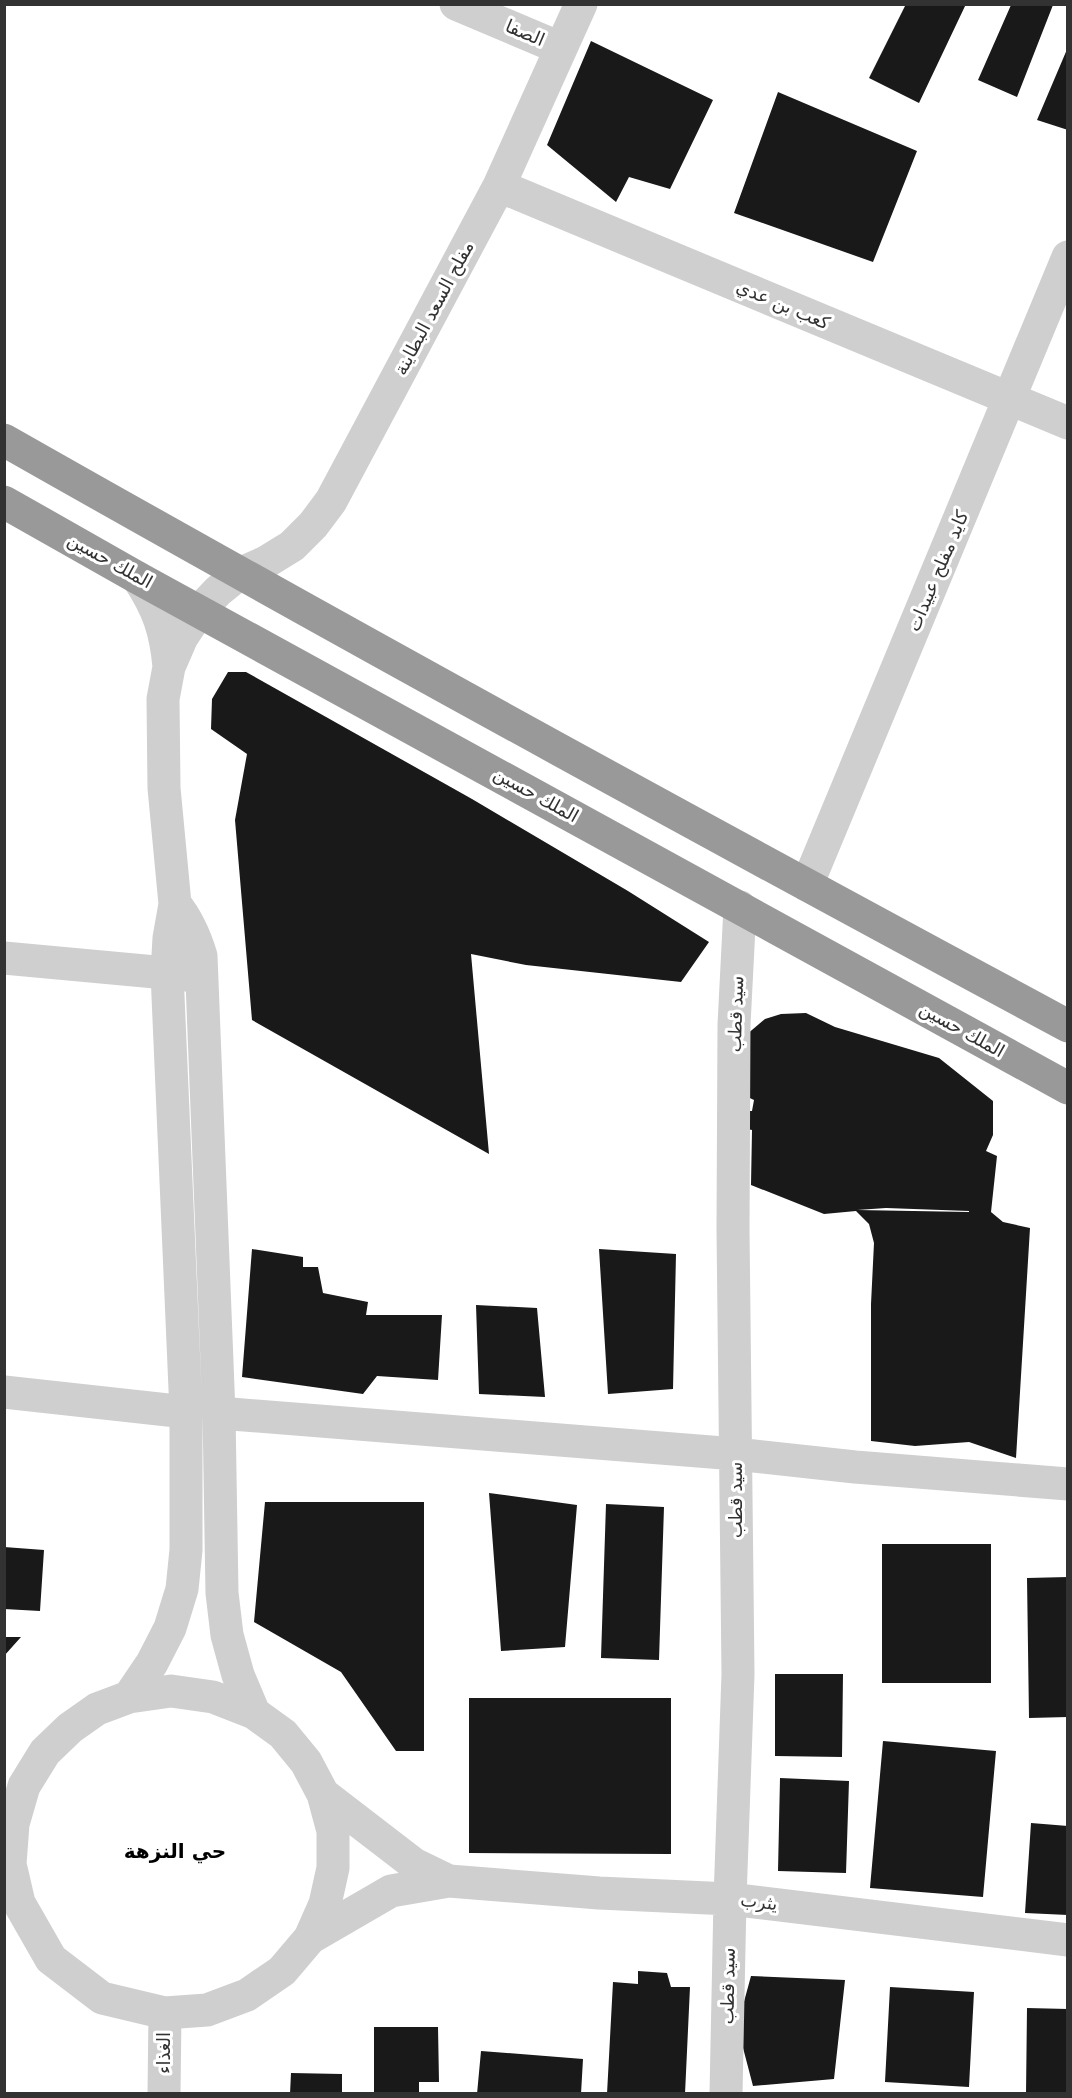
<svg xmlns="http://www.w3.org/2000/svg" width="1072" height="2098" font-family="'DejaVu Sans','Noto Naskh Arabic',sans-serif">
<rect width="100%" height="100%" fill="#fff"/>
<path fill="#191919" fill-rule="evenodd" d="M906 4H966L919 103 869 78Z
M1011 5H1053L1017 97 978 80Z
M591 41 713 100 670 189 629 177 616 202 547 145Z
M1068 47V130L1037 120Z
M778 92 917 151 873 262 734 213Z
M228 672H246L472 799 628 891 709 942 681 982 526 965 471 954 489 1154 252 1020 235 820 247 754 211 729 212 699Z
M806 1013 835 1027 939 1058 993 1101V1135L986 1151 997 1156 991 1212 1003 1222 1030 1228 1016 1458 969 1442 915 1446 871 1441V1304L874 1243 869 1224 856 1211 824 1214 751 1185 752 1130 747 1129 748 1111H752L754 1100 737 1092 739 1041 765 1019 781 1014ZM886 1208 969 1211V1212L857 1210Z
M252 1249 303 1257V1267H318L323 1293 368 1302 366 1315H442L438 1380 377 1376 363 1394 242 1377Z
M599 1249 676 1254 673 1389 608 1394Z
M476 1305 537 1308 545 1397 479 1394Z
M489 1493 577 1505 565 1647 501 1651Z
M265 1502H424V1751H396L341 1672 254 1622Z
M606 1504 664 1507 659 1660 601 1658Z
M882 1544H991V1683H882Z
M4 1547 44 1550 40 1611 4 1609Z
M1068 1577V1717L1029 1718 1027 1578Z
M4 1637H21L4 1656Z
M775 1674H843L842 1757 775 1756Z
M469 1698H671V1854L469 1853Z
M883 1741 996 1751 983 1897 870 1888Z
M780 1778 849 1781 846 1873 778 1871Z
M1031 1823 1068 1826V1915L1025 1913Z
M638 1971 667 1973 671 1987H690L685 2094H607L613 1982 638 1984Z
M751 1976 845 1980 834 2079 753 2086 742 2044 739 2020Z
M890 1987 974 1992 969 2087 885 2082Z
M1027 2008 1068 2009V2094H1026Z
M374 2027H438L439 2082H419V2094H374Z
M481 2051 583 2059 581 2094H477Z
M291 2073 342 2074V2094H290Z"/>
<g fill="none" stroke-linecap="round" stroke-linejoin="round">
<path stroke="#cfcfcf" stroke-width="33" d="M456 4 560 48
M499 186 1068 423
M138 578C158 608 166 631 169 667
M807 885 1068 257
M175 904C188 920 195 936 201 956L219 1413 222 1593 227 1635 238 1675 254 1713
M4 958 188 975
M4 1392 186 1412
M219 1413 736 1454 855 1467 1068 1484
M129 1697 152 1663 170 1628 182 1589 186 1550V1412L167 973 169 938 175 904 164 788 163 699 169 667 182 637 200 610 218 591 239 574 266 562 292 546 313 525 331 501 499 186 581 4
M323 1794 333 1831V1868L325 1904 310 1938 282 1971 247 1995 207 2010 165 2013 102 1998 51 1959 19 1903 10 1864 13 1824 24 1786 45 1752 70 1728 97 1709 129 1697 171 1691 213 1697 254 1713 283 1734 306 1762 323 1794 414 1864 449 1881
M310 1938 391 1891 449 1881 599 1893 730 1899 1068 1940
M164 2094 165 2013
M726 2094 730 1899 738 1674 733 1228 734 1025 740 907"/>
<path stroke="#999" stroke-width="33" d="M4 440C356 640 711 834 1068 1026
M4 502 138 578 1068 1088"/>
</g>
<g text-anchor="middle" stroke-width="6" stroke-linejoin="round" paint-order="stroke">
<g font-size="18" fill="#323232" stroke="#fff">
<text transform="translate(525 33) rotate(23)" y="6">الصفا</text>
<text transform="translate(783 305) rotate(23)" y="6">كعب بن عدي</text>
<text transform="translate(434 308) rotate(-62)" y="6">مفلح السعد البطاينة</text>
<text transform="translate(110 561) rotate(29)" y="6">الملك حسين</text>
<text transform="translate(938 571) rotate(-67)" y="6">كايد مفلح عبيدات</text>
<text transform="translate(536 795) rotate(29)" y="6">الملك حسين</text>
<text transform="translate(736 1014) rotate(-88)" y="6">سيد قطب</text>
<text transform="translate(962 1030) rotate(29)" y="6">الملك حسين</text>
<text transform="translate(736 1500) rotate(-90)" y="6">سيد قطب</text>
<text transform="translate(759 1902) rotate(7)" y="6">يثرب</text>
<text transform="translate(728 1986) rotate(-89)" y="6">سيد قطب</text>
<text transform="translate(164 2053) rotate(-90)" y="6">الغذاء</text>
</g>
<g font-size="20" font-weight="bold" fill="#000" stroke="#fff">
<text x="175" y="1858">حي النزهة</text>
</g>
</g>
<rect width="1072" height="2098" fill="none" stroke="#323232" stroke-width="12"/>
</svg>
